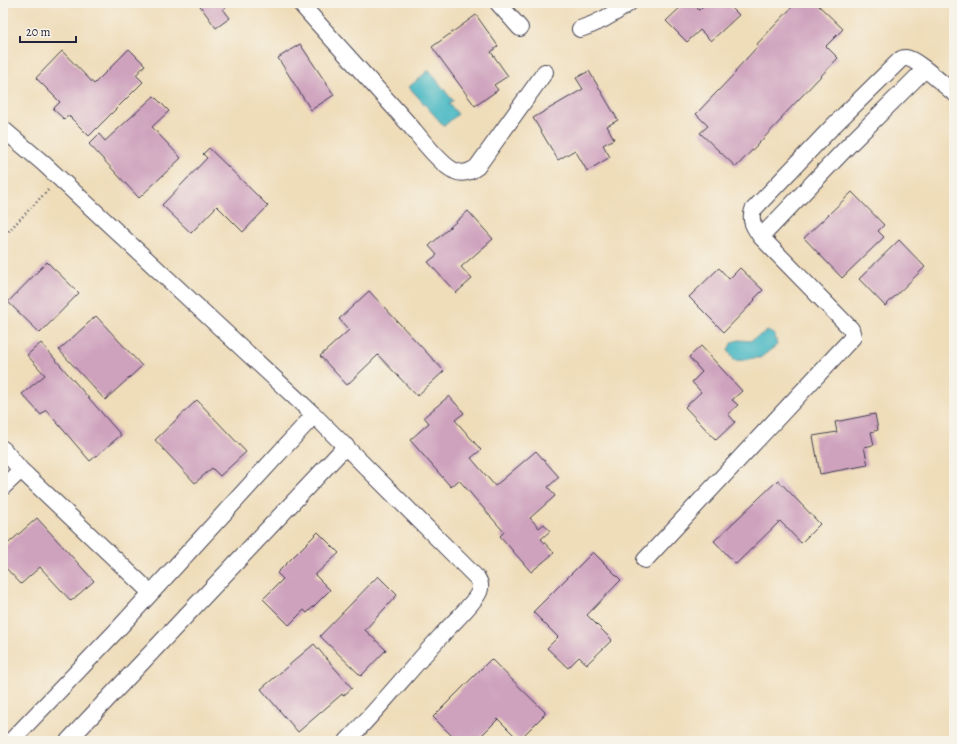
<svg xmlns="http://www.w3.org/2000/svg" width="957" height="744" font-family="Alegreya,serif">
<rect width="100%" height="100%" fill="#f7f3e8"/>
<filter id="ink" filterUnits="userSpaceOnUse"><feTurbulence type="fractalNoise" baseFrequency=".025" numOctaves="2"/><feDisplacementMap in="SourceGraphic" scale="8" xChannelSelector="R" yChannelSelector="G"/><feConvolveMatrix kernelMatrix="1 2 1 2 8 2 1 2 1" color-interpolation-filters="sRGB"/></filter>
<filter id="wash" filterUnits="userSpaceOnUse"><feTurbulence type="fractalNoise" baseFrequency=".012" numOctaves="4" result="noise"/><feDisplacementMap in="SourceGraphic" scale="16" xChannelSelector="R" yChannelSelector="G"/><feGaussianBlur stdDeviation="0.9" result="paint"/><feColorMatrix in="noise" values="0 0 0 0 0 0 0 0 0 0 0 0 0 0 0 0 0 1.4 0 .05"/><feComposite in="paint" operator="in"/></filter>
<g filter="url(#wash)">
<rect width="100%" height="100%" fill="#efddba"/>
<path fill="#4bb9c4" stroke="#366e80" d="M429 70 453 101 449 104 458 114 444 126 409 87Z
M767 331 775 335 777 345 760 358C749 357 745 362 734 360L728 350 732 342 739 340 750 341Z"/>
<g id="blocks">
<path fill="#cea1bd" d="M198 3H231L223 9 230 18 216 28Z
M685 3H692L699 10 706 3H727L739 15 711 41 700 30 687 42 666 21Z
M796 3H816L843 29 826 46 838 58 781 118 782 119 736 167 700 133 708 126 696 114 736 72 735 71 758 46 757 44Z
M476 15 498 46 491 52 508 76 494 85 498 90 475 106 432 47Z
M300 44 334 95 311 110 278 58Z
M129 49 145 65 136 75 143 82 89 136 68 115 64 119 53 109 60 102 36 78 62 51 94 84Z
M589 71 618 120 607 126 614 139 603 145 610 157 587 171 575 150 558 160 533 118 583 89 576 78Z
M154 96 169 111 152 127 181 158 139 198 89 144 99 134 105 141Z
M209 148 268 206 243 232 217 206 191 233 162 205 207 158 203 154Z
M852 192 884 225 878 231 884 237 842 278 804 238Z
M468 211 493 239 461 267 472 279 456 293 428 262 437 255 429 246Z
M899 240 925 267 885 306 859 279Z
M47 262 79 293 40 333 8 302Z
M719 268 729 279 740 268 763 290 754 299 755 300 724 332 689 297Z
M369 291 444 371 417 396 378 355 347 385 320 356 349 330 339 319Z
M96 316 142 366 105 400 59 350Z
M41 343 121 435 90 461 46 410 41 415 22 394 45 375 27 355Z
M701 346 742 391 732 400 738 405 728 414 735 422 716 440 685 407 701 392 692 382 702 372 689 357Z
M449 396 464 413 455 420 481 450 471 458 495 486 536 451 559 477 548 487 555 496 530 518 539 528 544 524 550 531 541 539 554 553 531 572 500 536 504 532 459 480 451 487 410 440 429 423 424 417Z
M197 400 246 452 220 476 212 468 195 483 155 440Z
M875 414 878 430 871 432 874 445 864 447 868 465 820 474 813 436 837 432 835 422Z
M778 480 820 524 801 543 780 521 736 564 714 541Z
M37 518 94 581 71 601 40 567 21 584 3 565V548Z
M318 532 339 553 315 575 330 590 307 613 304 610 289 625 263 599 283 579 277 573Z
M593 552 621 580 587 615 612 640 587 664 579 657 568 668 547 648 558 637 533 612Z
M378 576 397 595 365 630 386 650 361 676 320 636Z
M314 644 352 688 343 696 342 694 298 732 261 689Z
M491 659 546 713 519 740 498 719 476 741H457L433 717Z"/>
</g>
</g>
<g filter="url(#ink)">
<use href="#blocks" fill-opacity="0" stroke="#413e4e" stroke-width="1"/>
<g fill="none" stroke-linecap="round" stroke-linejoin="round">
<g stroke="#413e4e" stroke-width="18">
<path id="minor" d="M300 3C337 45 375 86 412 128 421 139 443 167 455 171 463 175 470 172 477 167L545 72
M498 3 520 28
M580 29C599 23 613 15 629 3
M3 129 43 163 314 415 477 578C480 582 481 587 479 592 474 604 450 625 441 636 409 671 380 707 347 741
M761 237 851 143 925 69
M3 449 21 470 151 593
M3 487 21 470
M645 560 853 337 851 329 761 237C755 228 749 221 753 210L833 126 900 60C901 59 904 58 906 58 915 58 946 87 954 93
M11 741 119 628 314 415
M68 741 346 446"/>
</g>
<path stroke="#413e4e" stroke-width="2.5" stroke-dasharray="1 3" stroke-linecap="butt" d="M3 237 48 190"/>
<use href="#minor" stroke="#fff" stroke-width="16"/>
</g>
</g>
<rect width="957" height="744" fill="none" stroke="#f7f3e8" stroke-width="16"/>
<path d="M20 36v6h56v-6" fill="none" stroke="#22223b" stroke-width="2"/>
<text x="26" y="36" font-size="12" fill="#22223b" stroke="#f7f3e8" stroke-width="3" paint-order="stroke">20 m</text>
</svg>
